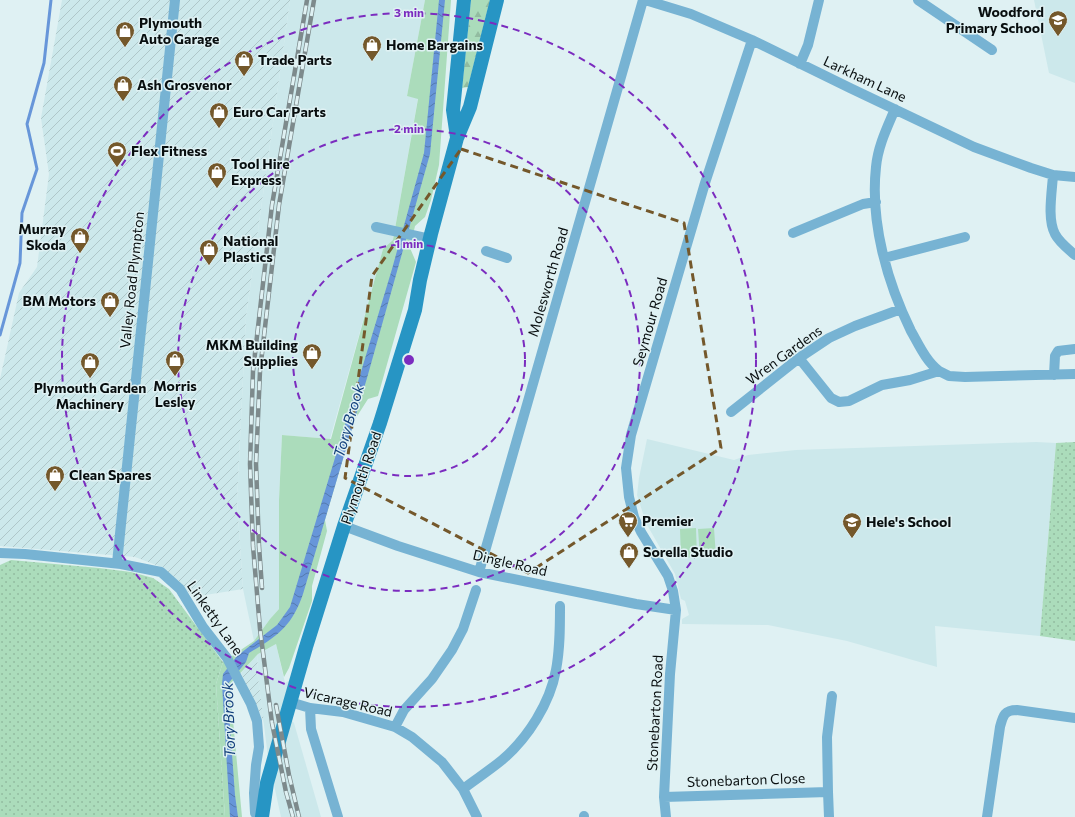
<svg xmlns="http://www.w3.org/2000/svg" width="1075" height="817" font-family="Commissioner,sans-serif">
<defs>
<pattern id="industrial-furrows" width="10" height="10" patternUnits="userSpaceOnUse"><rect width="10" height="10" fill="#cce8eb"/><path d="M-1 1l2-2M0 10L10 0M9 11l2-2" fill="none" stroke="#aec6c8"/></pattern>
<pattern id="forest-firs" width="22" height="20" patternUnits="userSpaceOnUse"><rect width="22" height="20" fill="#abdcbb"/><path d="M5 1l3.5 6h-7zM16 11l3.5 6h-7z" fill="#92bca0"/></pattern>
<pattern id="park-dots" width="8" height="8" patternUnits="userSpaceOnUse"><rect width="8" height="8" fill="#abdcbb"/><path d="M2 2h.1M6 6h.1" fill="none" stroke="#92bca0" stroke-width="1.8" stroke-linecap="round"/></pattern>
<pattern id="water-waves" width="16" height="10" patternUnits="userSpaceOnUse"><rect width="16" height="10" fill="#6796d9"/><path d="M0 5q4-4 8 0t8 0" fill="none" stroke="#5379ae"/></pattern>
</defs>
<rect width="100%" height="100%" fill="#dff1f3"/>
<path fill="#cce8eb" d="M290 0H425L407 96 418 98 393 240 383 249 330 439 282 435 279 500V609L270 619 254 641 243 589 237 500 246 317Z
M1034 0H1075V83L1049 73Z
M647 439 734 460 748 455 796 450 1036 442 1056 443 1040 636 935 626 937 667 847 641 768 625 682 624V619L689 615 685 601 681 599 675 574 646 523 637 495 639 478Z
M276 644 285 683 290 680 283 711 294 723 321 817H281L268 757 257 670 258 654Z"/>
<path fill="url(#industrial-furrows)" d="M62 0H290L246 317 237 500 243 589 199 596 198 602 164 568 135 557 0 546V379L19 293 37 267 49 174 41 118Z
M258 654 257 670 264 723 241 673Z"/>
<path fill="#abdcbb" d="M425 0H451L439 165 431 200 425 217 415 226 410 248 416 262 378 396 368 399 354 421 325 520 327 531 312 586V601L289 668 284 677 276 644 258 654 232 682 230 688 242 817H225L216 684 223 662 254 641 270 619 279 609V500L282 435 331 439 383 249 393 240 418 99 407 96Z
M696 528 697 557 681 558 680 529Z
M714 528 716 557 700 558 698 529Z"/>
<path fill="url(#forest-firs)" d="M471 0H490L468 87 462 88Z"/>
<path fill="url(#park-dots)" d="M1075 442V641L1040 636 1056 443Z
M11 560 99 568 131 572 153 578 169 589 223 662 216 684 225 817H0V565Z"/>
<path fill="url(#water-waves)" d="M439 0H445L430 154 367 378 303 594C292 626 278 636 249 653L246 662 227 685 235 795 238 817H230L222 684 223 674 237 656 277 625 290 607 392 269 424 153Z"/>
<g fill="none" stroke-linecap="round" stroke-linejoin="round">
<path stroke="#6796d9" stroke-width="3" d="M0 335 20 263 22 213 37 169 27 124 44 63 51 0"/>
<path stroke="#77b3d3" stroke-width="10" d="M645 0 691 14 752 40 850 88 974 147 1031 168 1053 175 1075 177
M918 0 992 50
M800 64 808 45 819 0
M895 109C887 128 878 146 876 167 870 222 887 282 911 331 919 345 926 361 939 371
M1053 175C1052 192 1047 219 1055 234 1059 242 1068 249 1075 255
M376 227 430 239
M793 233 863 204 876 202
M486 251 507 258
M884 258 965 237
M799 358 831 398 839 402 849 401 882 385 910 380 939 371 949 376 965 377 1075 374
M1054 375 1055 356 1058 351 1075 349
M731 412 799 358 829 338 855 326 901 309
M344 526 398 546 479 572 636 604 676 610
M0 553 25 554 121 564 161 572 180 589 203 627 227 658 251 704 257 721 259 747 256 765 254 793 255 813 258 817
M117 563 175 0
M479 572 643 0
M290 702 310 708 343 712 395 727 412 737 442 762 463 789 477 817
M310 708 311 729 338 817
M395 727 404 710 432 679 452 650 463 629 476 590
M463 789C476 779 490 770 502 760 528 738 550 703 556 670 560 649 560 628 560 606
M664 797 828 792
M584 817V816
M666 817 664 797 670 674 676 610 673 591 668 576 641 532 634 517 629 497 626 468 631 435 705 183 752 40
M829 817 828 792 827 737 832 696
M987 817 1000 727C1003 716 1004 710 1017 710L1075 718"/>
<path stroke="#2795c4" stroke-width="14" d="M457 137 453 110 464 0
M262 817 267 783 306 647 344 526 380 423 415 310 420 280 431 234 457 138 470 107 497 0"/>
<g stroke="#7d8a8c" stroke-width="4.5">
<path id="rail" d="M262 588 259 546 256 464 260 371 279 205 314 0
M276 705 289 775 299 817
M293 817 286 792 272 723 260 629 253 546 250 464 253 371 272 205 307 0"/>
</g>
<use href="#rail" stroke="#dff1f3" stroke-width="3" stroke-dasharray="9" stroke-linecap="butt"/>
</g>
<path fill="none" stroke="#74582b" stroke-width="3" stroke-dasharray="8 5" stroke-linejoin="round" d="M461 149 684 223 721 448 528 573 345 478 372 276Z"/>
<g fill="none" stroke="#7b2cbf" stroke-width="2" stroke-dasharray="7 5">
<circle cx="409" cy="360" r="116"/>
<circle cx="409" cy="360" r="231"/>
<circle cx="409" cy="360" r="347"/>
</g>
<defs>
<g id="school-pin" transform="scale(1)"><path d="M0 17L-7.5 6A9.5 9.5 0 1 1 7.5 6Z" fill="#74582b" stroke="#dff1f3"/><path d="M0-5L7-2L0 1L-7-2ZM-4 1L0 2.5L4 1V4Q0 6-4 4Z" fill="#fff"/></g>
<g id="shop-pin" transform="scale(1)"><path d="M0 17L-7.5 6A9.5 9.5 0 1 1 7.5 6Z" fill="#74582b" stroke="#dff1f3"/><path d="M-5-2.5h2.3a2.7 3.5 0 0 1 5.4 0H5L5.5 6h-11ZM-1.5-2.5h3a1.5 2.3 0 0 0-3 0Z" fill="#fff"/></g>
<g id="stadium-pin" transform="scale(1)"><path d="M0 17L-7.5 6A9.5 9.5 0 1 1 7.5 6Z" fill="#74582b" stroke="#dff1f3"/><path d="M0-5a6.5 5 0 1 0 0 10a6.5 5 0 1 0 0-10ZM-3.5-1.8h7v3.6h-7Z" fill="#fff"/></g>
<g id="supermarket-pin" transform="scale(1)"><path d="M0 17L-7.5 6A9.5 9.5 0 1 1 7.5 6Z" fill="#74582b" stroke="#dff1f3"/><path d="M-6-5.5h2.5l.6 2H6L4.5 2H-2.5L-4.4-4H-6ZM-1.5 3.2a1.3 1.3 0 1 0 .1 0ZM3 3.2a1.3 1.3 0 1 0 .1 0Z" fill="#fff"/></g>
</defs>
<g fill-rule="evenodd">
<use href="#school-pin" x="1058" y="20"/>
<use href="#shop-pin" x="125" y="31"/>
<use href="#shop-pin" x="372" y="45"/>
<use href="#shop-pin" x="244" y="60"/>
<use href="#shop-pin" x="123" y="85"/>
<use href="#shop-pin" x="219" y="112"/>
<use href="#stadium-pin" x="117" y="151"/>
<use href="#shop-pin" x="217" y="172"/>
<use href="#shop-pin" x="80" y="237"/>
<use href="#shop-pin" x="209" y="249"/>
<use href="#shop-pin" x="110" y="301"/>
<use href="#shop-pin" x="312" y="353"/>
<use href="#shop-pin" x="175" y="360"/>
<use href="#shop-pin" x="90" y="362"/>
<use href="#shop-pin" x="55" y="475"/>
<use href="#supermarket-pin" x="628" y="521"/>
<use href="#school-pin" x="852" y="522"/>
<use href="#shop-pin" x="629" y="552"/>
</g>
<g text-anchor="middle" stroke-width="3" stroke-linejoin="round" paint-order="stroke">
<g font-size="14" font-weight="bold" fill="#080e0f" stroke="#dff1f3" text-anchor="start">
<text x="1044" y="17" text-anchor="end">Woodford<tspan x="1044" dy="16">Primary School</tspan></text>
<text x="139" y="28">Plymouth<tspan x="139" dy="16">Auto Garage</tspan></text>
<text x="386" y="50">Home Bargains</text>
<text x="258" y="65">Trade Parts</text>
<text x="137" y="90">Ash Grosvenor</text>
<text x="233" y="117">Euro Car Parts</text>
<text x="131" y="156">Flex Fitness</text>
<text x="231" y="169">Tool Hire<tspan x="231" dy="16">Express</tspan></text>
<text x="66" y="234" text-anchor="end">Murray<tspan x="66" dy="16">Skoda</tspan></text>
<text x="223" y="246">National<tspan x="223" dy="16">Plastics</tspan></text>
<text x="96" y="306" text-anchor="end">BM Motors</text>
<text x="298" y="350" text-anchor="end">MKM Building<tspan x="298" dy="16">Supplies</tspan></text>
<text x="175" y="391" text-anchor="middle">Morris<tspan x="175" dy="16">Lesley</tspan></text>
<text x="90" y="393" text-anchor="middle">Plymouth Garden<tspan x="90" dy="16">Machinery</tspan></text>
<text x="69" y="480">Clean Spares</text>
<text x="642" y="526">Premier</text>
<text x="866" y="527">Hele's School</text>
<text x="643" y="557">Sorella Studio</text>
</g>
<g font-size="14" fill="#080e0f" stroke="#dff1f3">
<text transform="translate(865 79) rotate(25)" y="5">Larkham Lane</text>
<text transform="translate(132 280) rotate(-84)" y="5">Valley Road Plympton</text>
<text transform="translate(548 282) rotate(-74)" y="5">Molesworth Road</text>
<text transform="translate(650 322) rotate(-74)" y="5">Seymour Road</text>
<text transform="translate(784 355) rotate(-36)" y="5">Wren Gardens</text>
<text transform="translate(361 478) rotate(-71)" y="5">Plymouth Road</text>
<text transform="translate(510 563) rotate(13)" y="5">Dingle Road</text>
<text transform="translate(215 618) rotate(55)" y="5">Linketty Lane</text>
<text transform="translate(348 702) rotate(13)" y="5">Vicarage Road</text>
<text transform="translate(655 713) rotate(-87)" y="5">Stonebarton Road</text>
<text transform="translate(746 780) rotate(-2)" y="5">Stonebarton Close</text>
</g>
<g font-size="15" font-style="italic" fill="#123f7b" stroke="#dff1f3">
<text transform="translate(349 421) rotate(-74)" y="5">Tory Brook</text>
<text transform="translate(229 720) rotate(-92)" y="5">Tory Brook</text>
</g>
</g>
<circle cx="409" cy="360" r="6" fill="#7b2cbf" stroke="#dff1f3" stroke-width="2"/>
<g font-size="12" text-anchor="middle" font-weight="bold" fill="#7b2cbf" stroke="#dff1f3" stroke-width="3" stroke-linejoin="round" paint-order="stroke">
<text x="409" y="17">3 min</text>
<text x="409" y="133">2 min</text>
<text x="409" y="248">1 min</text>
</g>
</svg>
